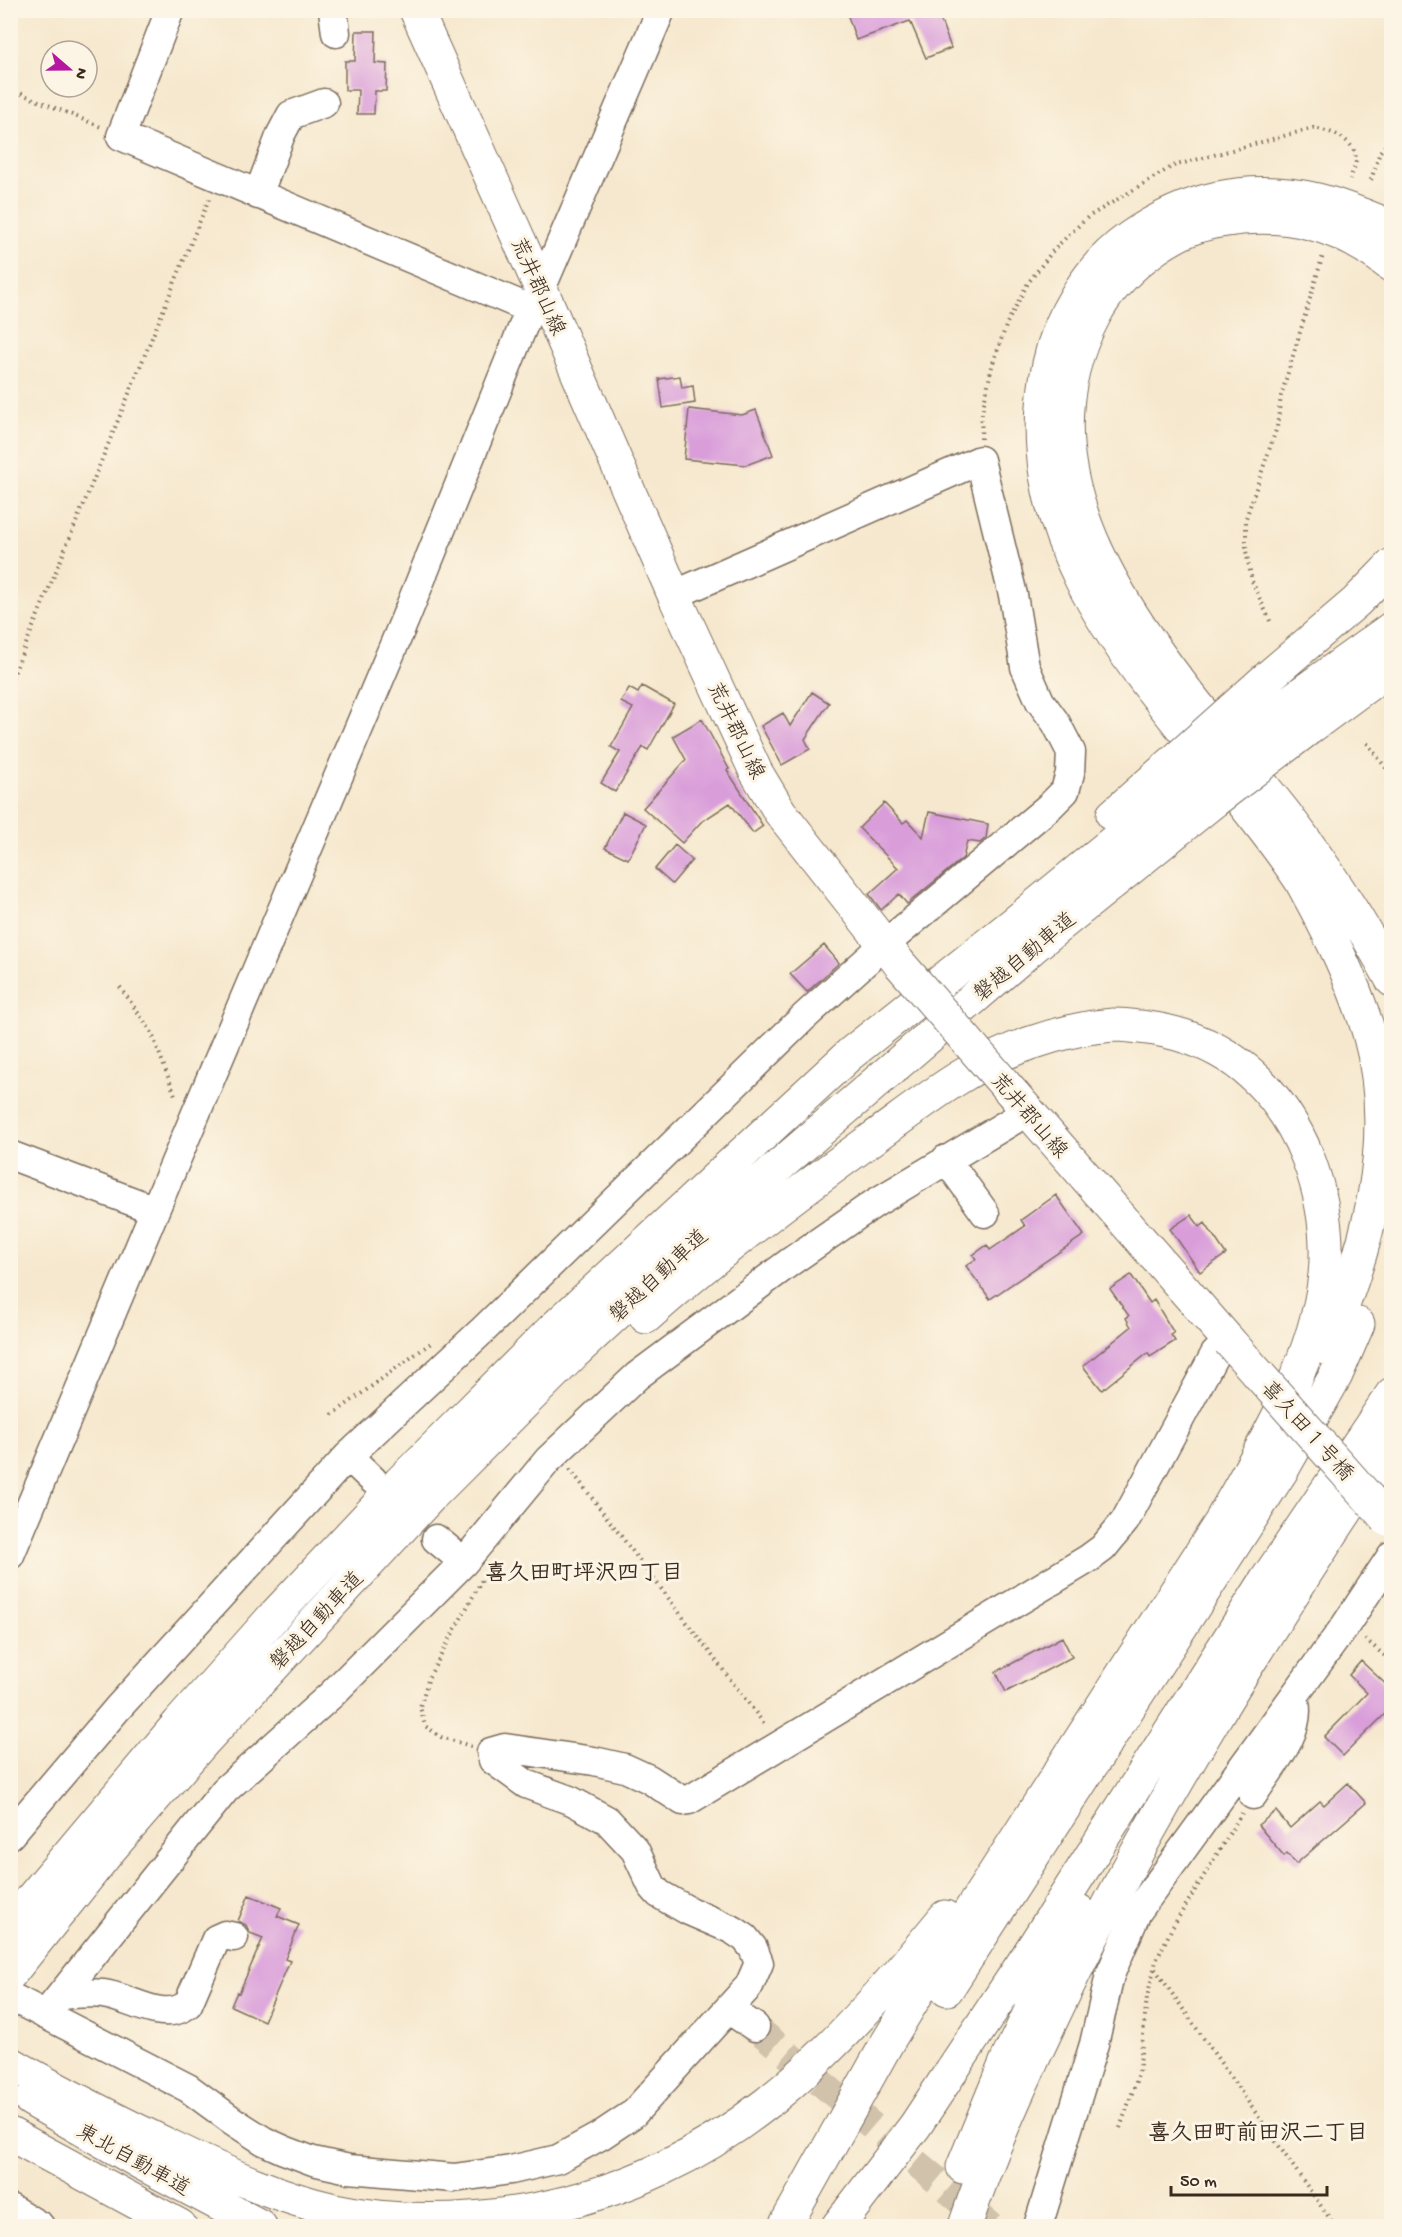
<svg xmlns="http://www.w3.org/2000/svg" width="1402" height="2237" font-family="'Gochi Hand','Klee One',sans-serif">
<rect width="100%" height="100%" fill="#fcf5e5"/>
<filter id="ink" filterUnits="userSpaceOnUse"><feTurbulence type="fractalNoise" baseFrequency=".0167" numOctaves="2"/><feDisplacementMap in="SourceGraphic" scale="12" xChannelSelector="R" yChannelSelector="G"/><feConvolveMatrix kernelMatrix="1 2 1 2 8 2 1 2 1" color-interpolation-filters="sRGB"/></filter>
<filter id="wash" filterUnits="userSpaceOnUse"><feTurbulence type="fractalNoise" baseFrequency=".008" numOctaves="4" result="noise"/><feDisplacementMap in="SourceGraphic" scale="24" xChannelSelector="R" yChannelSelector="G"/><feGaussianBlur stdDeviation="1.35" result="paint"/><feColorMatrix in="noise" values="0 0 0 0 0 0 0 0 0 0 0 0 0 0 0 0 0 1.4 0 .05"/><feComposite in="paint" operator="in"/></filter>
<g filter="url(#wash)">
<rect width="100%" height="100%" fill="#f6e8ce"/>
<g id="blocks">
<path fill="#d99dda" d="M846 10H937L951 48 926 58 910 21 856 40Z
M356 31H376L375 63 387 64 386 91H375L374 114H357L358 90H345V61H355Z
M680 376 682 388 693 386 695 403 663 408 659 379Z
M689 409 742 415 756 410 773 455 746 465 684 459Z
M642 686 674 704 648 750 643 747 615 792 601 783 620 752 611 747 633 708 621 702 629 688 638 693Z
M812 692 829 703 805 739 810 749 782 765 761 726 783 713 790 726Z
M702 719 729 769 727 770 763 826 753 833 730 803 701 822 682 843 643 808 686 760 673 736Z
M884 803 903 823 907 820 923 837 929 812 988 824 986 838 980 843 967 841 963 858 907 904 899 894 881 910 869 894 898 868 859 828Z
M623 812 646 824 628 859 605 848Z
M675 845 692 860 672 884 655 869Z
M824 945 839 963 807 992 790 974Z
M1056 1195 1084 1235 990 1299 966 1266 976 1259 973 1255 987 1245 990 1250 1025 1226 1021 1220Z
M1191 1215 1200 1227 1205 1223 1226 1254 1200 1272 1170 1229Z
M1131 1275 1150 1303 1154 1300 1174 1333 1171 1335 1175 1341 1150 1357 1148 1353 1102 1390 1083 1366 1131 1327 1126 1318 1129 1316 1110 1289Z
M1062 1637 1072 1657 1006 1692 996 1672Z
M1361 1661 1392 1690V1707L1343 1756 1324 1737 1367 1693 1349 1675Z
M1348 1783 1366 1803 1296 1864 1287 1853 1284 1856 1258 1825 1276 1811 1290 1828 1320 1801 1324 1805Z
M249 1895 281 1908 277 1916 299 1925 285 1959 290 1961 264 2021 231 2006 237 1992 239 1993 263 1938 250 1933 246 1925 238 1921Z"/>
</g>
</g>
<g filter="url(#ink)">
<use href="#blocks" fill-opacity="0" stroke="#7c6c5c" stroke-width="1.5"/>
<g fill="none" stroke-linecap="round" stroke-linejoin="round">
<path stroke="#d1c2ab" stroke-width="28" stroke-dasharray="28 14" stroke-linecap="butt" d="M755 2027 991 2226"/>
<g stroke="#7c6c5c" stroke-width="31">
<path id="minor" d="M170 10 121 136 530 309
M333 10 336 33
M258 195 281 134 291 115 324 103
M10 1155 155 1210
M946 1159 985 1213
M348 1456 373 1480
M436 1539 464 1562
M10 1555 155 1210 405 619 530 309 541 289 661 10
M1253 1795C1269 1769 1302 1733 1295 1702
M10 1835 117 1709 348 1456 484 1329 804 1017 884 945 1050 806 1065 791 1070 773 1071 752 1056 723 1040 701 1025 667 1013 595 980 460 674 595
M61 1995C75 1994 90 1992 103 1994 130 1997 163 2024 188 2004L216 1939 225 1935 234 1937
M13 1998 188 2088 233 2121 264 2141 284 2150 313 2161 349 2169 454 2178 511 2170 558 2159 600 2136 633 2114 749 1986 759 1963 753 1948 745 1938 733 1930 689 1911 659 1894 652 1886 635 1850 607 1820 572 1801 526 1784 493 1760 491 1752 505 1748 594 1761 625 1768 649 1779 677 1797 683 1801 689 1800 1088 1559 1103 1548 1125 1521 1215 1354 1229 1341
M728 2009 755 2027
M45 2015 225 1790 331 1695 464 1562 548 1460 637 1376 790 1262 875 1203 1027 1112
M10 2208 40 2226
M1038 2226 1094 2044 1110 1975 1137 1912 1345 1626 1392 1555"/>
</g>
<g stroke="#7c6c5c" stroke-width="35">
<path id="major" d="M416 10 541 289 674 595 756 772 780 812 899 963
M1014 1095 1229 1341"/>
</g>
<g stroke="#7c6c5c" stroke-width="35">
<path id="highway" d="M1392 266C1338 223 1287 210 1220 221 1170 228 1117 272 1094 316 996 502 1181 680 1286 815 1326 867 1361 922 1392 980
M1267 678 1356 602 1392 565
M1288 703 1392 628
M1308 729 1392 667
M1113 815 1181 755
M1300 879C1327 928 1353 979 1369 1033 1399 1140 1368 1249 1326 1348
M1311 896C1208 732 1002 583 1049 364 1059 317 1088 267 1129 238 1187 198 1247 184 1318 200 1343 206 1368 217 1392 227
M646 1317C717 1253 794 1195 872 1139 922 1103 972 1062 1031 1043 1057 1034 1085 1027 1113 1025 1126 1025 1141 1027 1155 1029 1229 1042 1280 1088 1308 1158 1322 1195 1329 1235 1325 1275 1316 1359 1264 1445 1223 1517
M10 1924 179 1723 274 1616 400 1482 553 1329 850 1054 1012 925 1141 819 1195 777
M10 1974 111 1848 205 1740 430 1497 573 1354 736 1203 1032 948 1214 801
M947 1989 1282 1470 1336 1375 1358 1324
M10 2063C65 2095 121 2123 178 2150 228 2174 280 2198 335 2210 401 2224 466 2222 533 2210 724 2173 827 2061 945 1917
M30 2099 141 2163 260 2226
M10 2134 180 2226
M963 2167 1007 2060 1079 1911
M785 2226 887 2043 921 1987 1235 1500
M838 2226 915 2126 1025 1960 1267 1579 1392 1394
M965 2226C988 2156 1019 2088 1051 2021 1146 1818 1267 1629 1392 1442"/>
</g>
<path stroke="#7c6c5c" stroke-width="4" stroke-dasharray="1.5 4.5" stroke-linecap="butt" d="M10 89 101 127
M1371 180 1380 152 1392 137
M981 439 982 412 992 366 1007 323 1028 283 1055 248 1088 217 1173 166 1313 128C1330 131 1355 138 1356 160 1356 165 1352 173 1350 179
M1270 621 1252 581 1246 551V518L1277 427 1281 396 1323 255
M10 683 209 199
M1367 743 1392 776
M120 987 151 1031 176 1098
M332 1415 431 1343
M570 1469 765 1725
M1365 1639 1392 1662
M471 1746 441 1737 425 1726 420 1707 429 1677 482 1580
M1155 1969 1335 2226
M1120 2128 1139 2073 1147 1997 1156 1961 1172 1928 1242 1813"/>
<use href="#minor" stroke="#fff" stroke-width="28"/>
<use href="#major" stroke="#fff" stroke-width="33"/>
<use href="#highway" stroke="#fff" stroke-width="33"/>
<g stroke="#7c6c5c" stroke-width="35" stroke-linecap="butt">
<path id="major-bridge" d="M899 963 1014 1095
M1229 1341 1387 1519"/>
</g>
<g stroke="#7c6c5c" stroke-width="35" stroke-linecap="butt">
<path id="highway-bridge" d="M1181 755 1267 678
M1195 777 1288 703
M1214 801 1308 729"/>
</g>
<use href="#major-bridge" stroke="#fff" stroke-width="33"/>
<use href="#highway-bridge" stroke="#fff" stroke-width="33"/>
</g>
</g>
<g text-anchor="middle" stroke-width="6" stroke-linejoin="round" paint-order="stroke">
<g font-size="21" fill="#3b2a1e" stroke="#fcf5e5">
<text transform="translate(539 286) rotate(66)" y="7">荒井郡山線</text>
<text transform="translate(737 730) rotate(64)" y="7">荒井郡山線</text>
<text transform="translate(1024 956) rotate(-40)" y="7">磐越自動車道</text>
<text transform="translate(1030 1115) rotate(49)" y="7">荒井郡山線</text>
<text transform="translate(658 1275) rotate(-43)" y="7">磐越自動車道</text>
<text transform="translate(1308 1430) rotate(48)" y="7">喜久田１号橋</text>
<text transform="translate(316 1620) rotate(-47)" y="7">磐越自動車道</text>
<text transform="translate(134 2159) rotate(29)" y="7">東北自動車道</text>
</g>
<g font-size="22" font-weight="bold" fill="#3b2a1e" stroke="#fcf5e5">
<text x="584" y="1579">喜久田町坪沢四丁目</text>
<text x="1258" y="2139">喜久田町前田沢二丁目</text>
</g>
</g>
<rect width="1402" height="2237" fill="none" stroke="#fcf5e5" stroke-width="36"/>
<g transform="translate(69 69) rotate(110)"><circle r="28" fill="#fcf5e5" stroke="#afa495" stroke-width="1.5"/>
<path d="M0-4.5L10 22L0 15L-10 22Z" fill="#b5179e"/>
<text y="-9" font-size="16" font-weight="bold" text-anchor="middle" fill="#3b2a1e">N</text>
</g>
<path d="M1171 2186v9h156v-9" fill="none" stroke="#3b2a1e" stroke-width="3"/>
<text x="1180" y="2186" font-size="18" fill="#3b2a1e" stroke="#fcf5e5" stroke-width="4.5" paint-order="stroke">50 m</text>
</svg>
